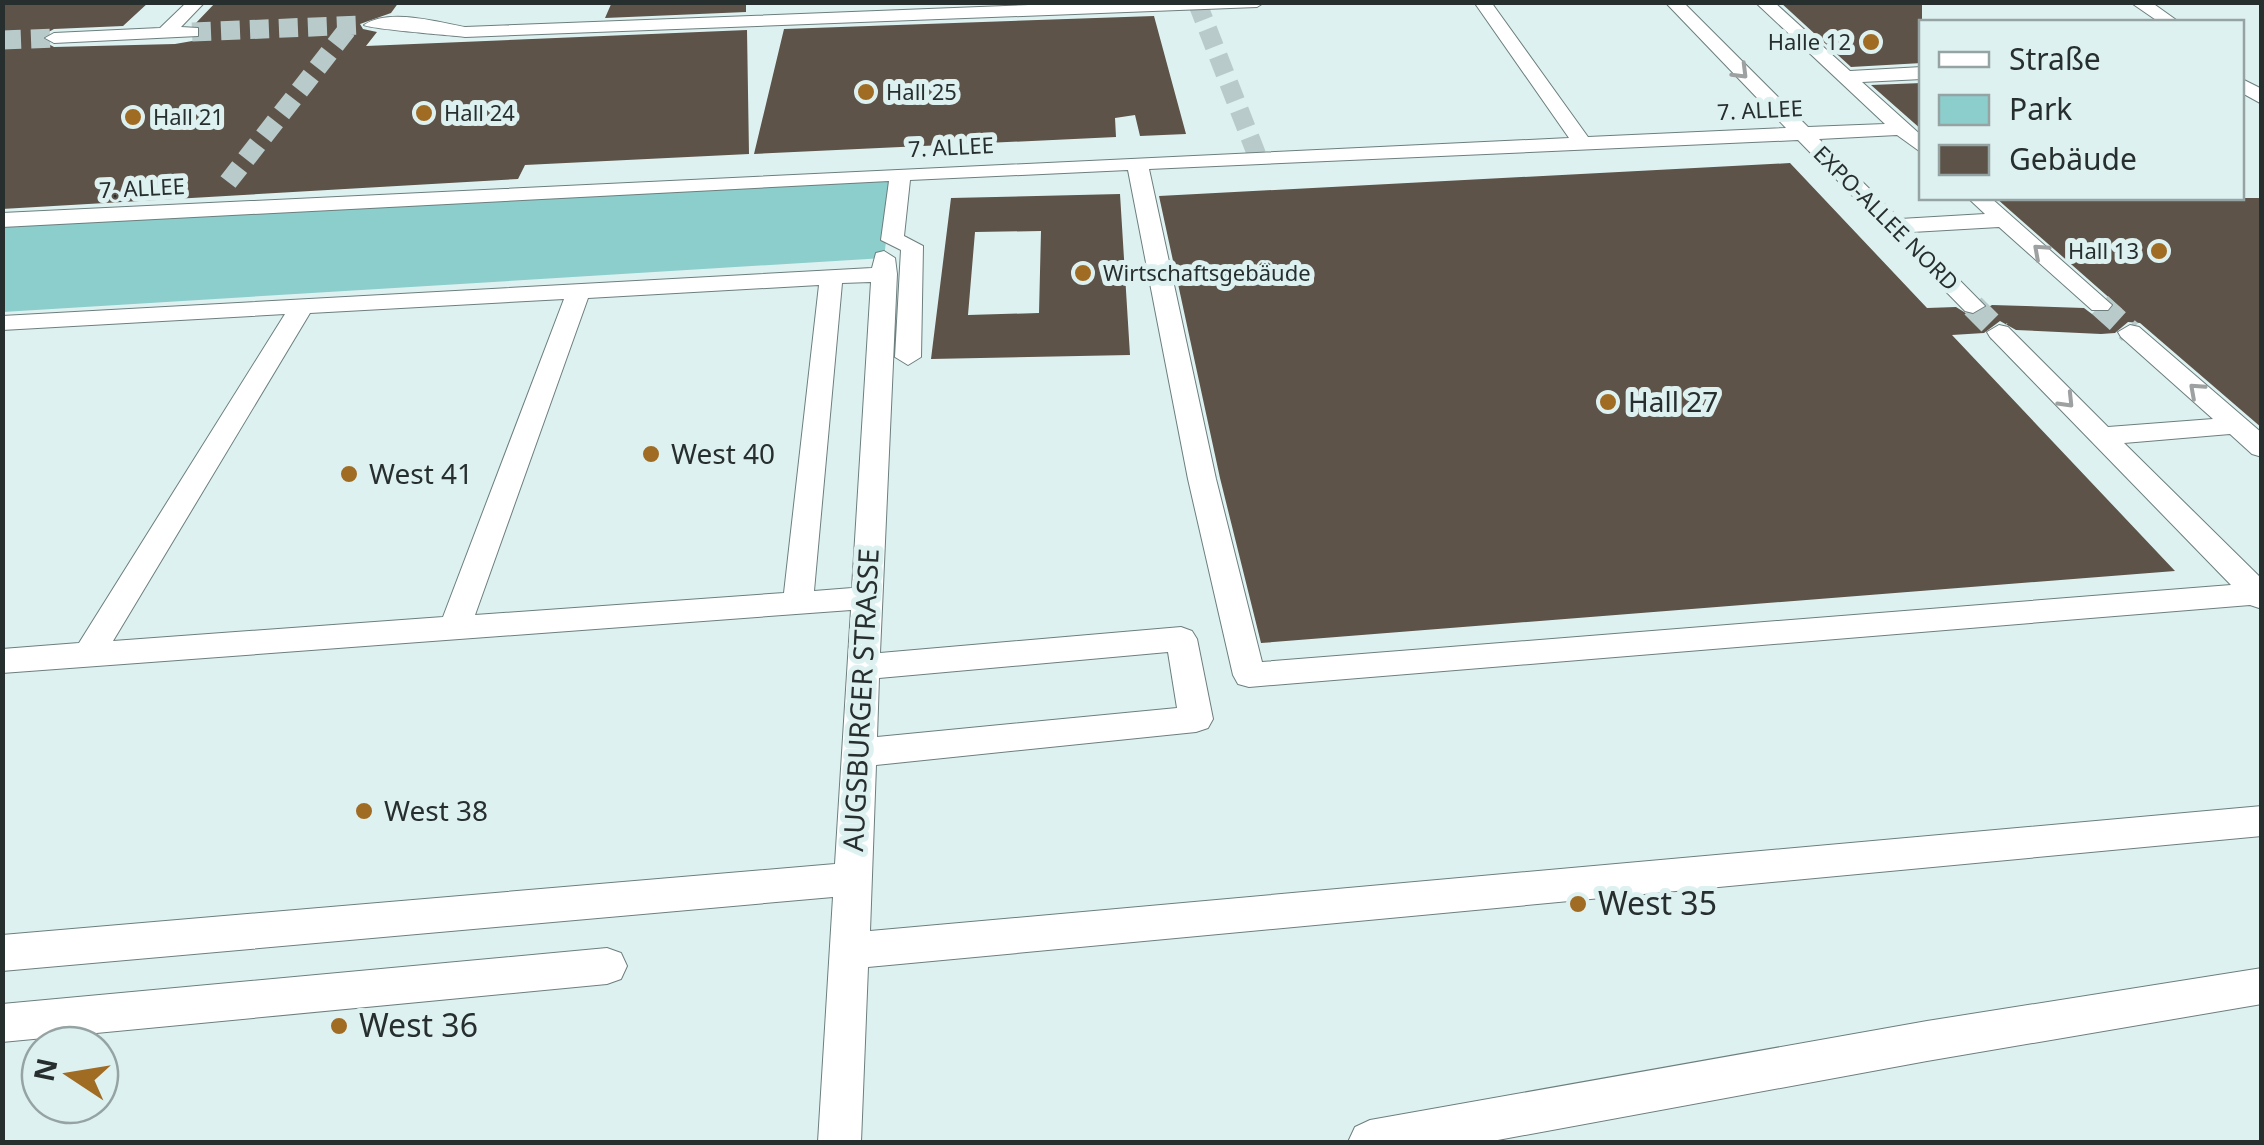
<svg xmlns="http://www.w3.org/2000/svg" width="2264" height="1145" font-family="'Noto Sans',sans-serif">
<rect width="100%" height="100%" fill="#def1f1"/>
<path fill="#8bcecc" d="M894 174 884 258 3 312V220Z"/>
<path fill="#5d5349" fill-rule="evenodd" d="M2 2H149L123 26 54 29 43 35V41L54 47 175 44 198 40 202 28 195 24 216 2H399L391 13 360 24 363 29 377 32 366 46 747 30 749 154 525 165 518 179 2 209Z
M612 2H746V12L605 18Z
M1780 2H1922V63L1851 67Z
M1154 16 1186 134 1140 136 1135 115 1115 118 1116 137 754 154 784 29Z
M1922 83V130L1871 85Z
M1790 163 1927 308 1956 307 1972 317 1992 305 2084 308 2092 314 2122 309 1996 198H2262V428L2140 323 2128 322 2115 333 2101 334 2016 330 2000 321 1984 333 1952 335 2175 571 1261 643 1220 478 1159 196Z
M1120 194 1130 355 931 359 951 198ZM1041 231 1039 313 968 315 975 232Z"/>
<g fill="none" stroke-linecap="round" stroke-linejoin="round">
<path stroke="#b9caca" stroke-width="19" stroke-dasharray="19 10" stroke-linecap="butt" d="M1197 2 1258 158
M192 32 360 25
M2 40 54 38
M228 182 350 26"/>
<path stroke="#b9caca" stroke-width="24" stroke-dasharray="24 12" stroke-linecap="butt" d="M2100 305 2130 332
M1973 306 1999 332"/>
<g stroke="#6c7e7d" stroke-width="2">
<path id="minor" d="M187 2H205L181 27 198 28V36L54 43 45 38 54 33 160 28Z
M1109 2H1265L1257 7 465 37C449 35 369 29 364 25 389 8 437 22 465 27Z
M1474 2H1491L1588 137 1786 128 1665 2H1683L1808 127 1885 124 1755 2H1774L1850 71 1922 67V79L1862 82 1922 136V153L1897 135 1819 139 1900 219 1985 214 1968 198H1991L2112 305 2108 310H2092L1999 227 1912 232 1985 306 1973 313 1965 311 1798 140 1149 169 1216 479 1262 662 2231 585 1990 337 1987 332 1999 325 2008 327 2108 427 2213 419 2121 337 2118 332 2130 325 2139 327 2262 433V457L2252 454 2230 434 2124 443 2262 579V609L2250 605 1249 687 1238 684 1233 675 1188 479 1128 170 910 180 904 236 923 246 921 357 908 365 895 357 901 250 881 240 889 181 2 227V213L1569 138Z
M2130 2H2151L2179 22H2159Z
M2242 79 2262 89V104L2242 93Z
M884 251 895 258 897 274 880 653 1181 627 1192 631 1197 639 1213 719 1208 728 1196 732 876 765 870 931 2262 806V836L868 967 861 1142H818L833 897 2 971V935L835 864 851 610 2 673V649L79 643 285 314 2 330V316L872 268 876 253ZM871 282 852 588 814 591 842 283ZM819 285 784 593 475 615 588 298ZM564 299 443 617 113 641 310 313ZM1168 652 1177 708 877 737 879 678Z
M607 948 621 953 627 966 621 979 607 984 2 1042V1004Z
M2262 968V1004L1927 1061 1487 1142H1348L1355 1127 1370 1120 1927 1021Z"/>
</g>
<use href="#minor" fill="#fff" fill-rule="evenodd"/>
</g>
<defs><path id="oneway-chevron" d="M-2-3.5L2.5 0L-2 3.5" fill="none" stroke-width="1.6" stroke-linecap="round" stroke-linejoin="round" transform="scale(2.5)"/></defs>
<g stroke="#9ea1a1">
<use href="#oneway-chevron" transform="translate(1741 72) rotate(45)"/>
<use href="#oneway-chevron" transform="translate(2040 251) rotate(-138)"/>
<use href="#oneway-chevron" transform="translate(2196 390) rotate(-138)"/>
<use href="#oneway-chevron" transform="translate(2067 401) rotate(46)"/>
</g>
<g fill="#a06c24" stroke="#def1f1" stroke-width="4">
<circle cx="1871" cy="42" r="10"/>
<circle cx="866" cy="92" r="10"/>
<circle cx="424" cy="113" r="10"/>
<circle cx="133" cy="117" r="10"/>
<circle cx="2159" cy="251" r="10"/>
<circle cx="1083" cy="273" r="10"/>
<circle cx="1608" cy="402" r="10"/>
<circle cx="651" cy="454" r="10"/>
<circle cx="349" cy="474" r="10"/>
<circle cx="364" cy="811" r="10"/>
<circle cx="1578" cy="904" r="10"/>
<circle cx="339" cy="1026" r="10"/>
</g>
<g text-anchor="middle" stroke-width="10" stroke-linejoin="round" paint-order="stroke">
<g font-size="22" fill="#272e2e" stroke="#def1f1" text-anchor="start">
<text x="1851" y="50" text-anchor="end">Halle 12</text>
<text x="886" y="100">Hall 25</text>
<text x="444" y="121">Hall 24</text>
<text x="153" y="125">Hall 21</text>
<text x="2139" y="259" text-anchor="end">Hall 13</text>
<text x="1103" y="281">Wirtschaftsgebäude</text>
</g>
<g font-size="22" fill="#272e2e" stroke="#def1f1">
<text transform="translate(1760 110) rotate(-3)" y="8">7. ALLEE</text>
<text transform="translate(951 147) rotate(-3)" y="8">7. ALLEE</text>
<text transform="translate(142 188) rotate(-3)" y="8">7. ALLEE</text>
<text transform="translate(1886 218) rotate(45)" y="8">EXPO-ALLEE NORD</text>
</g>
<g font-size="28" fill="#272e2e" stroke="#def1f1" text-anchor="start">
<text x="1628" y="412">Hall 27</text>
<text x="671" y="464">West 40</text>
<text x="369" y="484">West 41</text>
<text x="384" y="821">West 38</text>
</g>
<g font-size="28" fill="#272e2e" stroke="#def1f1">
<text transform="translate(861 700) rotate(-87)" y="10">AUGSBURGER STRASSE</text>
</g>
<g font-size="32" fill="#272e2e" stroke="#def1f1" text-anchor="start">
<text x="1598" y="915">West 35</text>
<text x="359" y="1037">West 36</text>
</g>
</g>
<rect width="2264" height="1145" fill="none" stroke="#272e2e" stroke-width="10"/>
<rect x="1919" y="20" width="325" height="180" fill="#def1f1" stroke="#95a3a3" stroke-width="2.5"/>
<rect x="1939" y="52" width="50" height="15" fill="#ffffff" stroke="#95a3a3" stroke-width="2.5"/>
<text x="2009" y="70" font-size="30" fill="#272e2e">Straße</text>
<rect x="1939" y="95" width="50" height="30" fill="#8bcecc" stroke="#95a3a3" stroke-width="2.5"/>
<text x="2009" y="120" font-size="30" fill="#272e2e">Park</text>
<rect x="1939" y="145" width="50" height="30" fill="#5d5349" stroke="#95a3a3" stroke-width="2.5"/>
<text x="2009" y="170" font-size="30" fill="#272e2e">Gebäude</text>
<g transform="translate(70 1075) rotate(282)"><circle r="48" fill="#def1f1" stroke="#95a3a3" stroke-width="2.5"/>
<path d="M0-8L18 38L0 25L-18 38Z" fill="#a06c24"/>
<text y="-15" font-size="28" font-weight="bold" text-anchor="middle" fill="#272e2e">N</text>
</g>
</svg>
